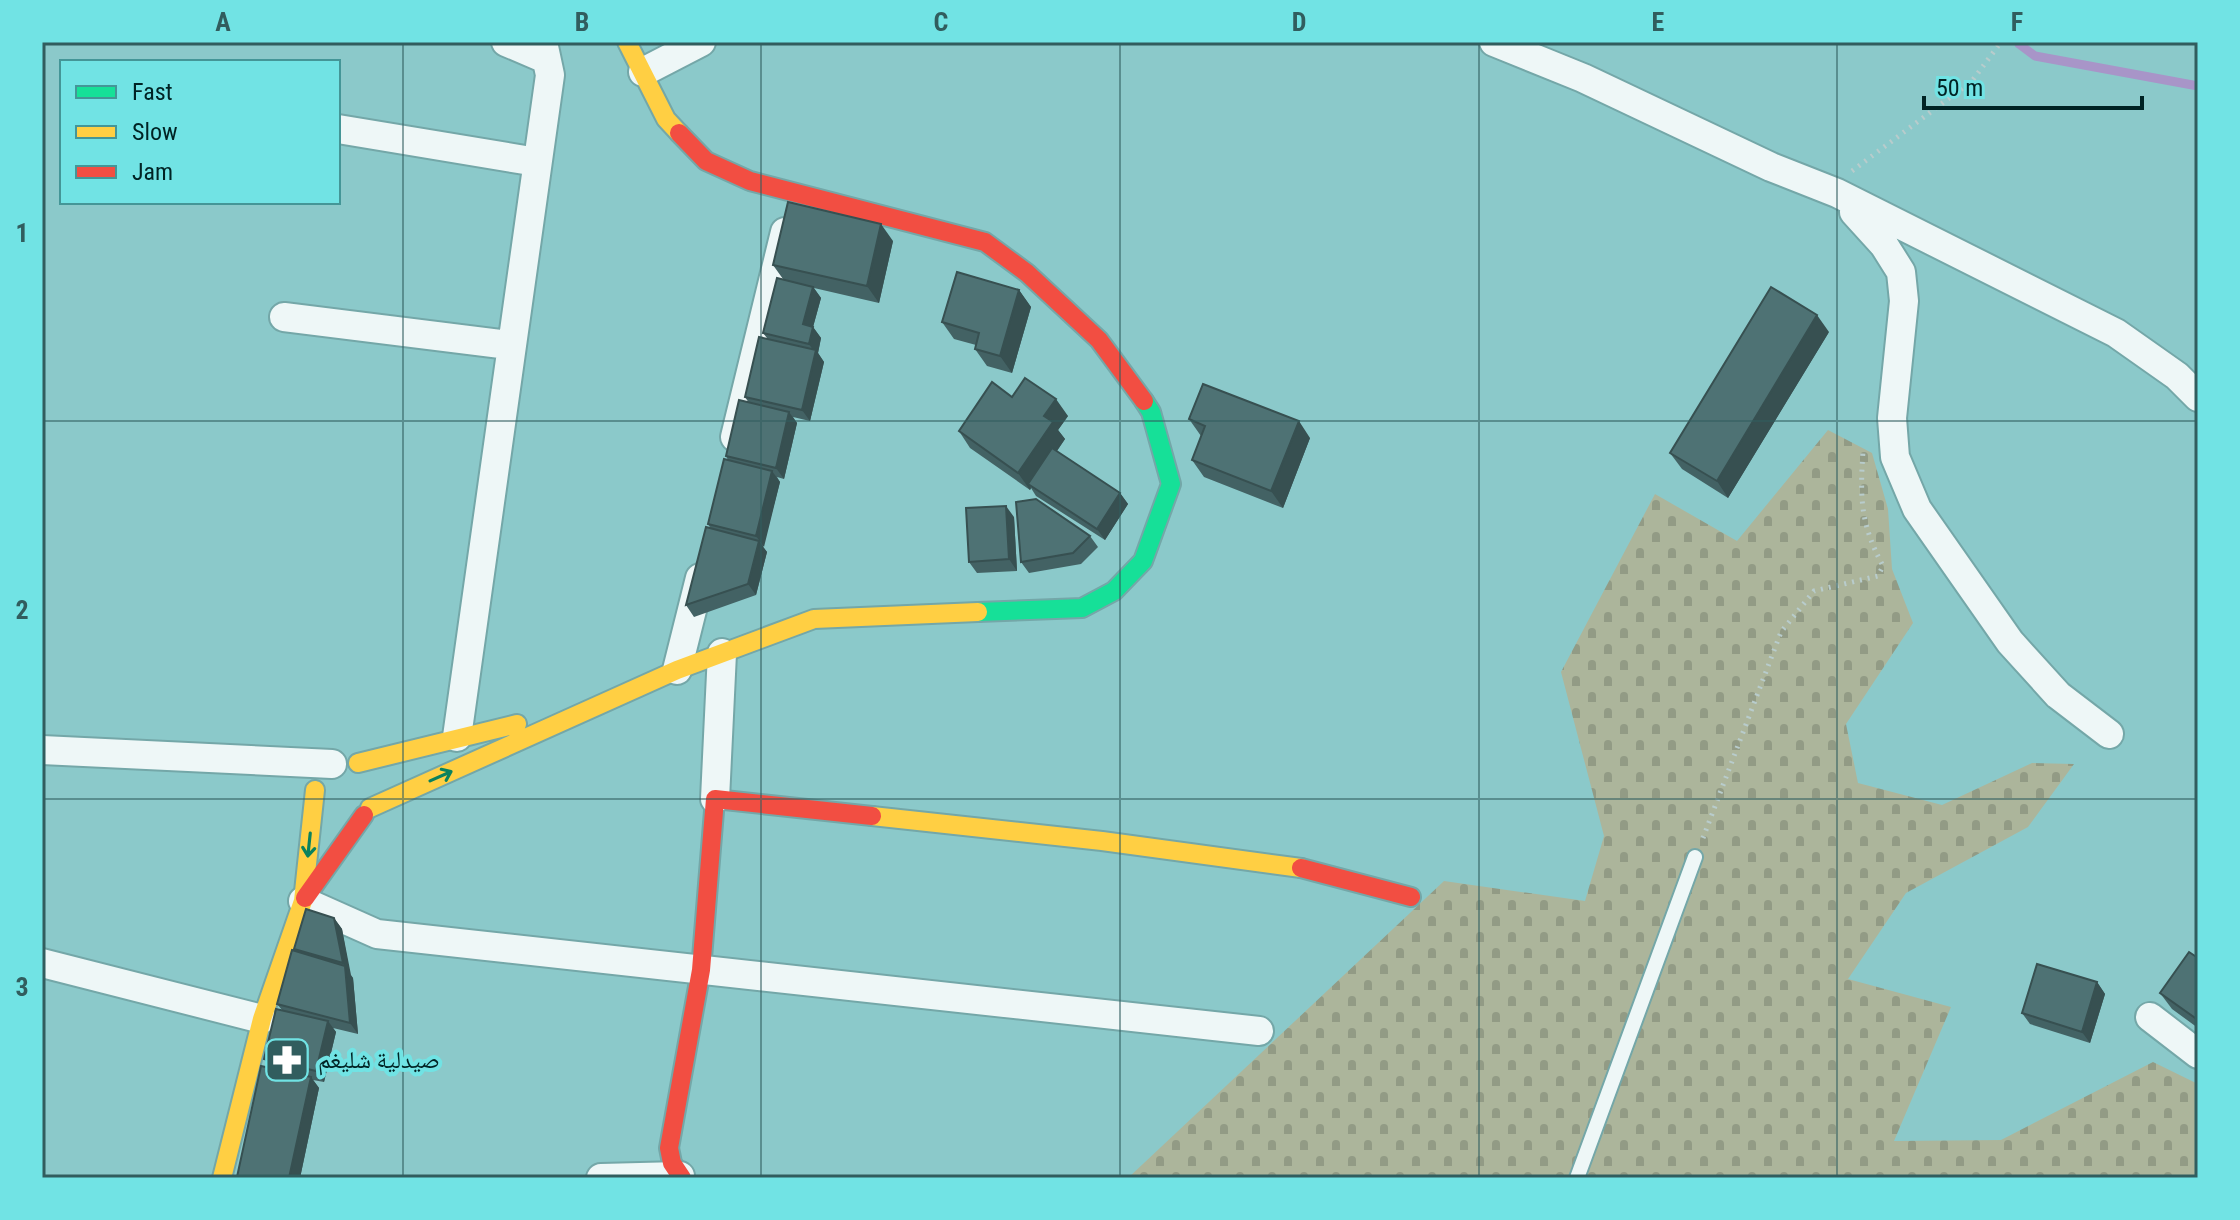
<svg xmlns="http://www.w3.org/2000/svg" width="2240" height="1220" font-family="'Roboto Condensed','Noto Naskh Arabic',sans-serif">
<defs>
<pattern id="cemetery-stones" width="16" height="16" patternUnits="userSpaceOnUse" patternTransform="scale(2)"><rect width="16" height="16" fill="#acb59b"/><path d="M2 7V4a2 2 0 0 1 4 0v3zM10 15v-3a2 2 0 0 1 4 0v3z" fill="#929b85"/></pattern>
</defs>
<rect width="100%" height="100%" fill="#8bc9ca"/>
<path fill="url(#cemetery-stones)" d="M1828 430 1872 453 1888 509 1892 569 1913 623 1846 724 1858 783 1942 805 2032 763 2074 764 2028 827 1906 893 1848 979 1951 1007 1894 1141 2001 1140 2153 1062 2198 1084V1178H1128L1444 881 1585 901 1604 836 1561 672 1655 494 1737 541Z"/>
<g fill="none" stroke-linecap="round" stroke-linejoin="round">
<path stroke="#a895c8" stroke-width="9" d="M2019 44 2035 56 2198 86"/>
<g stroke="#74a7a8" stroke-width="18">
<path id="lane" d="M1577 1178 1695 857"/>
</g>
<g stroke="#74a7a8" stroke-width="32">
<path id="street" d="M506 42 546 59
M1494 42 1583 78 1771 167 1837 193 2116 333 2177 376 2198 397
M643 72 701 42
M338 129 537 162
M1854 212 1884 245 1901 272 1904 301 1892 418 1895 457 1917 509 2010 642 2058 695 2109 734
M284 317 509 345
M735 437 785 232
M677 670 700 578
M457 737 550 75 543 42
M42 750 332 764
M715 799 722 653
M303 901 377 934 1259 1031
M42 963 262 1019
M2150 1017 2198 1054
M601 1178 680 1176"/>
</g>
<g stroke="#74a7a8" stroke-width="22">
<path id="fast" d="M978 612 1082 608 1114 591 1143 561 1171 484 1151 412 1144 401"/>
</g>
<g stroke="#74a7a8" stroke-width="22">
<path id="slow" d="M627 42 666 119 679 133
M358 763 517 724
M370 808 677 670 814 619 978 612
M872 816 1102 841 1301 868
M222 1178 262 1019 303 901 315 790"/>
</g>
<g stroke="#74a7a8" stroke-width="22">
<path id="jam" d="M679 133 706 161 750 181 985 242 1027 273 1099 340 1144 401
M1301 868 1411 897
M305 898 364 815
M682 1178 672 1163 669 1148 701 970 715 799 872 816"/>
</g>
<path stroke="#b8cccc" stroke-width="5" stroke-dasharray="2 6" stroke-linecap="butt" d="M1852 171 1972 81 2001 42
M1703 838 1781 632 1814 591 1878 576 1883 566C1860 523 1860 498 1863 451"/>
<use href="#lane" stroke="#eef7f7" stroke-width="14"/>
<use href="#street" stroke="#eef7f7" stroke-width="28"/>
<use href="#fast" stroke="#16e098" stroke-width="18"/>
<use href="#slow" stroke="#ffcf43" stroke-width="18"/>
<use href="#jam" stroke="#f24e42" stroke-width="18"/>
</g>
<path fill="#436264" d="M893 241 879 303 814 288 821 298 813 327 821 338 818 353 824 362 810 421 793 417 797 423 784 479 777 477 780 482 763 547 767 552 756 595 694 617 686 605 711 529 708 524 728 460 726 456 749 403 745 397 767 338 763 333 783 279 773 265Z
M1019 290 1031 307 1012 373 987 366 975 349 976 345 954 339 942 322Z
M1829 332 1728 498 1682 469 1670 453Z
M1012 397 1068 416 1058 430 1065 439 1057 451 1120 493 1128 504 1105 540 1036 496 1031 488 1030 490 970 448 959 431Z
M1189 419 1310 438 1283 508 1204 477 1192 460 1201 436Z
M1014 517 1017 571 977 573 969 562Z
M1090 536 1098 547 1081 564 1029 573 1021 562Z
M334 918 342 929 350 975 353 978 358 1034 333 1028 336 1032 324 1082 313 1080 319 1088 300 1178H238L237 1177 271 1068 264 1059 282 1010 277 1004 296 951 294 949Z
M2198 958V1028L2172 1009 2160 993Z
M2097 982 2105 994 2090 1043 2030 1024 2022 1013Z"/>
<path fill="#375051" d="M881 224 893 241 879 303 867 286Z
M813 287 821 298 813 327 821 338 818 353 824 362 810 421 802 410 815 353 809 344 803 324Z
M1019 290 1031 307 1012 373 1000 356Z
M1817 315 1829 332 1728 498 1717 481Z
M1056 399 1068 416 1058 430 1065 439 1032 487 1028 484 1031 488 1030 490 1018 473 1044 416Z
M789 412 797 423 784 479 776 468Z
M1299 421 1310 438 1283 508 1271 491Z
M772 471 780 482 764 547 756 536Z
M1120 493 1128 504 1105 540 1097 529Z
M1006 506 1014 517 1017 571 1009 559Z
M759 541 767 552 756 595 748 584Z
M334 918 342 929 351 975 343 963Z
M345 966 353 978 358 1034 350 1023Z
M2097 982 2105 994 2090 1043 2082 1032Z
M328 1021 336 1032 324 1082 316 1071Z
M311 1077 319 1088 300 1178H289Z"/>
<path fill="#4e7274" stroke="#375051" stroke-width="2" d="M788 202 881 224 867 286 773 265Z
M957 272 1019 290 1000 356 975 349 979 333 942 322Z
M777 278 813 287 803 324 813 327 809 344 763 333Z
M1771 287 1817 315 1717 481 1670 453Z
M759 337 816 350 802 410 745 397Z
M1025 378 1056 399 1044 416 1053 422 1018 473 959 431 992 382 1012 397Z
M1203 384 1299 421 1271 491 1192 460 1205 426 1189 419Z
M739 400 789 412 776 468 726 456Z
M1052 448 1120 493 1097 529 1028 484Z
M724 459 772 471 756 536 708 524Z
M1036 499 1090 536 1073 553 1021 562 1016 502Z
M1006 506 1009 559 969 562 966 508Z
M706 527 759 541 748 584 686 605Z
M306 909 334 918 343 963 294 949Z
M292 950 345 966 350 1023 277 1004Z
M2189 952 2198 958V1020L2160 993Z
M2037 964 2097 982 2082 1032 2022 1013Z
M276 1009 328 1021 316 1071 264 1059Z
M261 1066 311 1077 289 1178H244L237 1177Z"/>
<defs><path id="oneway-shaft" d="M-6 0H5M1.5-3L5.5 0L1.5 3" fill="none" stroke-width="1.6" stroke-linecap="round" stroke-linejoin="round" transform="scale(2)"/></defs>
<g stroke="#0b825e">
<use href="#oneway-shaft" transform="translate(441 776) rotate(-24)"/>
<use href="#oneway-shaft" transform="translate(309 845) rotate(96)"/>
</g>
<path fill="none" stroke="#315d5e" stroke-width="2" stroke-opacity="0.55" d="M403 42V1178M761 42V1178M1120 42V1178M1479 42V1178M1837 42V1178M42 421H2198M42 799H2198"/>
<defs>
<g id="pharmacy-square" transform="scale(2.3)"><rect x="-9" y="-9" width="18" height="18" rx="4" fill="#315d5e" stroke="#71e3e4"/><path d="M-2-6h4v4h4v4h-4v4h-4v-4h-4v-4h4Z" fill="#fff"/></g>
</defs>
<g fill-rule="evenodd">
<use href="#pharmacy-square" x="287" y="1060"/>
</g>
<g text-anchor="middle" stroke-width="8" stroke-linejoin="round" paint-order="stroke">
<g font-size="24" fill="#002324" stroke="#71e3e4" text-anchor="start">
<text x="318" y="1068">صيدلية شليغم</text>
</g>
</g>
<rect width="2240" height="1220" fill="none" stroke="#71e3e4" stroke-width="88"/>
<rect x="60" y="60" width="280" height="144" fill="#71e3e4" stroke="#449697" stroke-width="2"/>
<rect x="76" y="86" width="40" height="12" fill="#16e098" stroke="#449697" stroke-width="2"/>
<text x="132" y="100" font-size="24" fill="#002324">Fast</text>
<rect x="76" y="126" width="40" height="12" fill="#ffcf43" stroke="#449697" stroke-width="2"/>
<text x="132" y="140" font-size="24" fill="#002324">Slow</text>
<rect x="76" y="166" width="40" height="12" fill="#f24e42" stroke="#449697" stroke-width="2"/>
<text x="132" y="180" font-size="24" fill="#002324">Jam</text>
<path d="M1924 96v12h218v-12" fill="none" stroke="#002324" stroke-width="4"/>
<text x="1936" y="96" font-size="24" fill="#002324" stroke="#71e3e4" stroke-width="6" paint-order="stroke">50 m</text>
<rect x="44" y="44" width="2152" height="1132" fill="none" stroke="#315d5e" stroke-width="3"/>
<g font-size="26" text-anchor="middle" font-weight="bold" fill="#315d5e">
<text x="223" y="31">A</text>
<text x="582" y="31">B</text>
<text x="941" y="31">C</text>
<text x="1299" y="31">D</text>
<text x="1658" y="31">E</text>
<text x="2017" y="31">F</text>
<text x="22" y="242">1</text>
<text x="22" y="619">2</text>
<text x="22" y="996">3</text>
</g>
</svg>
